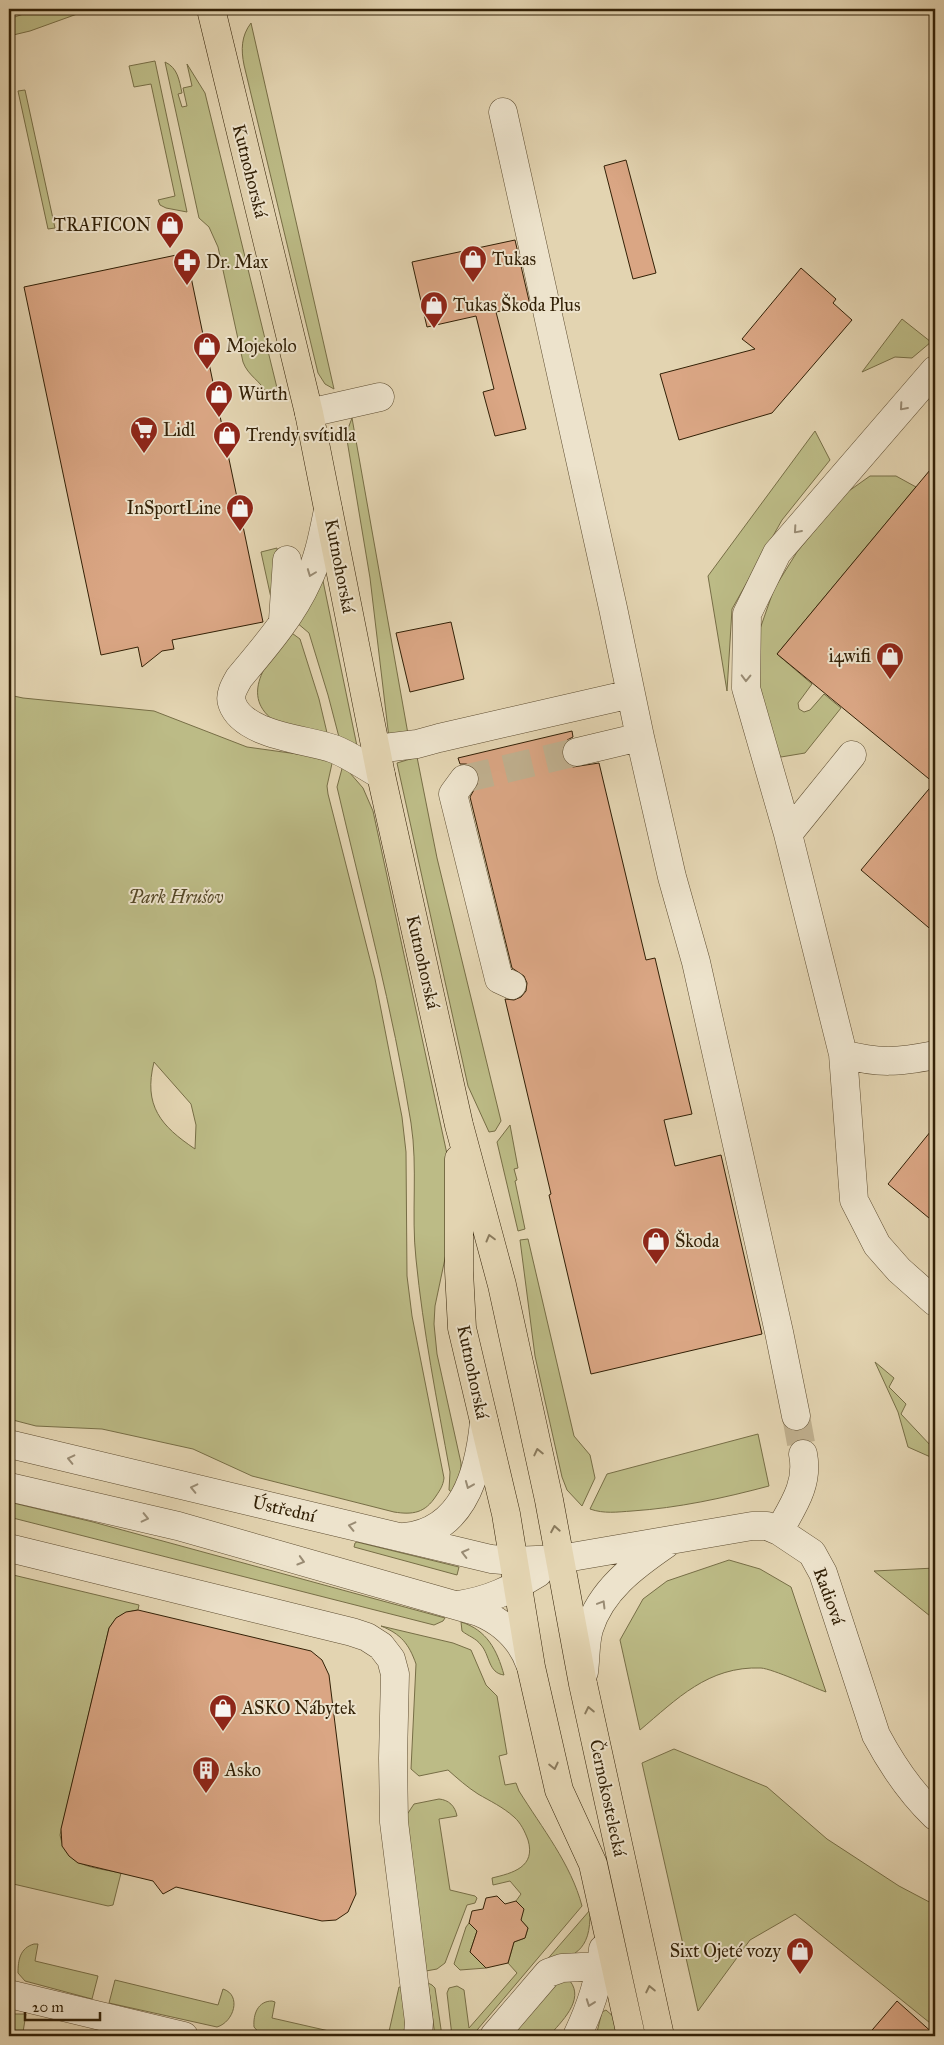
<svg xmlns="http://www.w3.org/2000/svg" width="944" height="2045" font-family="'IM FELL Great Primer',serif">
<rect width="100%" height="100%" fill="#e3d4b1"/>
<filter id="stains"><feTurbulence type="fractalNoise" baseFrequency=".004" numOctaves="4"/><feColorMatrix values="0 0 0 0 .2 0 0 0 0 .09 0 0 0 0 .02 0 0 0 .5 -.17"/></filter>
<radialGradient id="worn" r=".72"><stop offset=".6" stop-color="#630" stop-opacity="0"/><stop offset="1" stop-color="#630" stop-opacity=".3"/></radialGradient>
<path fill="#bcbb86" stroke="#776e46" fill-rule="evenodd" d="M29 9H91L30 31 9 36V19L32 11Z
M251 23 334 389 325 384 318 373 244 65C241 50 241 36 251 23Z
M155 61 187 212 166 208 160 205 158 200 175 196 151 84 134 87 129 66Z
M165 62C178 68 179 80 182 93L178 94 182 107 187 106 183 88 192 86 187 64 205 93 278 392 267 394C261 381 248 376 243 362L218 247 209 227 199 218Z
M25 90 55 228 48 229 18 91Z
M902 319 931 342 912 358 895 357 862 372Z
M352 418 408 734 389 738 370 578 346 434Z
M815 431 830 460 782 520 732 609 727 691 708 576Z
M870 476H896L916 487 777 654 812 684 798 703 799 709 804 712 810 710 824 694 841 708 805 753 781 757 768 740 759 703 760 629 774 589 797 552 846 493Z
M277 548 279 566 273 607 261 552Z
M322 576 358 751 340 741 328 695 309 633 296 622Z
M289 631 300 639 319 699 328 737 273 720C238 693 271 658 289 631Z
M9 695 23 698 154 711 247 747 333 759 327 786 328 794 375 979 402 1117 406 1152 407 1276 412 1316 444 1478C443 1486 440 1490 436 1496 425 1513 413 1515 394 1512L252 1476 193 1449 102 1429 36 1426 9 1419ZM154 1062 191 1104 196 1125 195 1149C161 1126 143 1106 154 1062Z
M417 757 437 858 501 1121 495 1131 489 1132 468 1086 397 763Z
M343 765 363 788 373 811 450 1168 447 1249 435 1306 434 1324 437 1354 461 1463V1474L453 1493 449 1490 450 1472C437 1401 423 1330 416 1259 411 1214 418 1168 411 1123 393 1010 363 899 337 787Z
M510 1125 518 1168 514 1169 517 1180 515 1181 525 1229 518 1231 497 1142Z
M528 1239 574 1436 590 1455 595 1478 582 1506 567 1490 562 1477 535 1356 520 1240Z
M875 1362 894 1378 889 1387 906 1404 901 1414 932 1447 935 1445V1459L908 1447 898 1412Z
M758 1434 769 1486C724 1498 678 1508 632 1511 617 1512 604 1514 590 1509L607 1474Z
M9 1502 93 1522 445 1618 443 1621 434 1625 9 1517Z
M357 1542 459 1567 457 1575 354 1547 355 1543Z
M729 1560 760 1569 791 1587 826 1692C812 1687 773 1669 761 1668 708 1666 677 1699 640 1730L620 1640 643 1599 667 1581Z
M935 1568V1620L874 1571Z
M9 1574 139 1605 138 1610C124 1612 117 1616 109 1628L60 1835C66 1868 94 1867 121 1873L113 1905 108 1906 9 1883Z
M461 1622C487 1630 497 1650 504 1675 488 1673 490 1655 481 1645 476 1638 468 1636 462 1631Z
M381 1626 453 1643 471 1650 486 1685 497 1696 507 1754 499 1756 505 1785 516 1783 519 1791C542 1828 571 1864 582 1906L472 2036H452L447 1993 449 1988 457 1986 464 1990 469 2028 517 1973 508 1963 514 1942 525 1938 528 1928 521 1920 516 1901 521 1894 510 1881 493 1885 492 1878C513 1873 536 1867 528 1840 525 1832 521 1823 514 1817 503 1807 490 1801 478 1794 467 1787 457 1778 448 1770L419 1776 411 1769 416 1664C409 1644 401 1634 381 1626Z
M674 1749 767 1787 827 1839 899 1886 935 1905V2027L795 1914 750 1940 698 2011 642 1763Z
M439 1799C449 1800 455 1806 457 1816L439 1819 450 1890 475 1896 477 1898 475 1903 467 1905 445 1963 437 1969 426 1971 406 1816 414 1804Z
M590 1910C591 1954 574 1955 538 1970Z
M469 1923 477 1931 470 1952 486 1968 460 1970 454 1964 466 1927Z
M34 1944H38L35 1961 98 1976 92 1999 25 1981 18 1973C18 1960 20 1948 34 1944Z
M115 1980 218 2005 223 1989C242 1995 234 2022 217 2027L109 2003Z
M570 1981C585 2000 561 2022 549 2036H506L549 1982Z
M428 1983 432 1985 435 1988 442 2036H435Z
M399 1987H402C404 2003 409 2021 402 2036H388Z
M272 2001 275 2002 272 2018 351 2036H262L254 2027C253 2014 258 2001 272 2001Z
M606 2010 614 2017 618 2036H596L602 2012Z
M15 2014H26L23 2032 39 2036H9V2015Z"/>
<path fill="#daa684" stroke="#322006" d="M626 160 656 273 633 279 604 166Z
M515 240 530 305 496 312 526 429 495 436 483 392 494 389 476 316 427 327 412 262Z
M186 253 263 622 172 640 174 649 162 651 142 667 138 647 101 655 24 287Z
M801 268 836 299 833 303 852 320 772 413 679 440 660 374 755 349 742 339Z
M935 464V933L861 870 934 783 777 654Z
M451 622 464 679 410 692 396 633Z
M572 731 573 737 567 740 562 747V756L566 763 573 767 599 763 646 960 655 958 692 1114 664 1120 675 1166 721 1155 762 1334 591 1374 549 1195 551 1194 505 999 514 1000 521 997 526 991 527 983 524 976 512 968 470 797 479 781 478 773 473 766 466 764H460L458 758Z
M935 1126V1223L888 1184Z
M138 1610 311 1651 322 1660 329 1675 356 1894 348 1912 336 1920 322 1921 176 1887 163 1894 153 1881 78 1863 69 1856 62 1846 61 1829 109 1628 116 1618 126 1612Z
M497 1896 505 1904 516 1901 524 1909 521 1920 528 1928 525 1938 514 1942 508 1963 486 1968 470 1952 477 1931 469 1923 472 1911 483 1909 486 1898Z
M897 2001 935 2035V2036H867Z"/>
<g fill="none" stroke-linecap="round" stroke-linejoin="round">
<path stroke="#c0b08f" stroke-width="28" stroke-dasharray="28 14" stroke-linecap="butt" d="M464 779 577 752
M796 1416 803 1454"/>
<g stroke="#5e4d31" stroke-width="29">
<path id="minor" d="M503 112 613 608 640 737 672 877 696 962 779 1332 796 1416
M935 370 777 553 747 614 746 688 788 834 843 1054C879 1064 899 1062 935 1055
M309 413 380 397
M328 510C323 534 319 558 308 580 292 616 264 648 239 678 235 685 229 695 232 703 243 736 307 739 334 749 350 755 366 767 381 775
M283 620 287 560
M376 749 417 744 439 738 631 694
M577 752 640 737
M464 779 453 794 499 979 512 985
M788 834 852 755
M843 1054 854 1200 877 1245 899 1270 935 1302
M9 1444 491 1559 513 1561 560 1559 752 1526H767L779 1531 812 1553 823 1573 876 1735C892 1765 910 1792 935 1816
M9 1487 178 1526 479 1612C503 1622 521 1639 530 1664
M779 1531C793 1506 809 1484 803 1454
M404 1537C463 1532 479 1473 484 1422
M9 1548 352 1632 367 1637 381 1646 391 1659 395 1674 393 1758 394 1822 419 2022 418 2036
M458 1605C490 1600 510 1590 538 1573
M584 1672C586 1657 585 1643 589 1629 601 1590 634 1566 666 1544
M9 1994 184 2036
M494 2036 548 1973 562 1968 601 1966
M577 2036C590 2009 600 1979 603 1949"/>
</g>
<g stroke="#322006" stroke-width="29">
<path id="major" d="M211 9 309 413 381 775 459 1125 502 1285 549 1500 583 1684 660 2036
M459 1159V1271L462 1328 506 1514 531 1667 559 1790 593 1864 631 2036"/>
</g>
<use href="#minor" stroke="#ede3cc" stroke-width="28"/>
<use href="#major" stroke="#e3d4b1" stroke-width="28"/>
</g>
<defs><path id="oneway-chevron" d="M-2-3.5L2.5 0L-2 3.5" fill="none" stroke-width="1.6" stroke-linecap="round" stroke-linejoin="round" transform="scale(1.25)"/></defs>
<g stroke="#998b73">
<use href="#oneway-chevron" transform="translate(903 407) rotate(131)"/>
<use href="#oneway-chevron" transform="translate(797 530) rotate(131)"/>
<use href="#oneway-chevron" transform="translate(311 573) rotate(111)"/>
<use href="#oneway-chevron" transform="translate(746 678) rotate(91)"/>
<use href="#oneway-chevron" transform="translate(71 1459) rotate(-167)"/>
<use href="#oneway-chevron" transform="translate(469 1485) rotate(112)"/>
<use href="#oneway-chevron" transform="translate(194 1488) rotate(-167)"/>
<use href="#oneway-chevron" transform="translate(145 1518) rotate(13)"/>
<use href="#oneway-chevron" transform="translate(352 1526) rotate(-167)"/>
<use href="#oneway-chevron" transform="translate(465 1553) rotate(-166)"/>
<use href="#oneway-chevron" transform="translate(301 1561) rotate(16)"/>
<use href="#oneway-chevron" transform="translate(602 1604) rotate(-59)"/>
<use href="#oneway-chevron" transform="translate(590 2003) rotate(110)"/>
</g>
<g stroke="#8a7a5c">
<use href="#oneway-chevron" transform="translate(490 1238) rotate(-105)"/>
<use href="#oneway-chevron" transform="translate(538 1452) rotate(-103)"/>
<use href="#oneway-chevron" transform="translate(555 1529) rotate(-100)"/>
<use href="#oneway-chevron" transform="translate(589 1710) rotate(-102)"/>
<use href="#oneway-chevron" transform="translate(554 1766) rotate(77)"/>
<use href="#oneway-chevron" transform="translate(650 1989) rotate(-102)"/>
</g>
<defs>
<g id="shop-pin" transform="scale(1.4375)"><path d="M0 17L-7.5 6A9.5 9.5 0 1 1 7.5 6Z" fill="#8f2418" stroke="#ede3cc"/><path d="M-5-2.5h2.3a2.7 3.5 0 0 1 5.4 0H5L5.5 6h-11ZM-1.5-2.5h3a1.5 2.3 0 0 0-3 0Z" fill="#fff"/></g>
<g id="pharmacy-pin" transform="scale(1.4375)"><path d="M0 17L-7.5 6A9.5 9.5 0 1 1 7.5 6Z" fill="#8f2418" stroke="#ede3cc"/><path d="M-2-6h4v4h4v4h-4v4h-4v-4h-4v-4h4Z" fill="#fff"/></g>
<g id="supermarket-pin" transform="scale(1.4375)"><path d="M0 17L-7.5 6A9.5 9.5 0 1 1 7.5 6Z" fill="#8f2418" stroke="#ede3cc"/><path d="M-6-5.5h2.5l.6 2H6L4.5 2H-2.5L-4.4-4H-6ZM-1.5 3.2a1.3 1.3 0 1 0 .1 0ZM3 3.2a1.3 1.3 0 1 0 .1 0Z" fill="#fff"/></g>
<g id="building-pin" transform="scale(1.4375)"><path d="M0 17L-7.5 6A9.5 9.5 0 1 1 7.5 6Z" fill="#8f2418" stroke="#ede3cc"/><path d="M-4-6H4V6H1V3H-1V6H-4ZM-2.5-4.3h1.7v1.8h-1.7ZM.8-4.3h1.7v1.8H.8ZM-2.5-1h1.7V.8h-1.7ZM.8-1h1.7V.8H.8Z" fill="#fff"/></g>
</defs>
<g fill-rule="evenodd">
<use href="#shop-pin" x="170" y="225"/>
<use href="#shop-pin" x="473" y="259"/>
<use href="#pharmacy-pin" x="187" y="262"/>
<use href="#shop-pin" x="434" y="305"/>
<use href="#shop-pin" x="207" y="346"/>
<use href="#shop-pin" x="219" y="394"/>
<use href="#supermarket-pin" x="144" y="430"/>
<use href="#shop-pin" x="227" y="435"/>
<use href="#shop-pin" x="240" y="508"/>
<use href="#shop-pin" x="890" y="656"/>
<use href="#shop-pin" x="656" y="1241"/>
<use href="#shop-pin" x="223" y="1708"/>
<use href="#building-pin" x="206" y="1770"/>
<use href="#shop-pin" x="800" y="1951"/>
</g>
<g text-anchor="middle" stroke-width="4" stroke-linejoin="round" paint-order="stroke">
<g font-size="18" fill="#322006" stroke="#ede3cc">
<text transform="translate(250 171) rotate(76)" y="6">Kutnohorská</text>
<text transform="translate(340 566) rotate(79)" y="6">Kutnohorská</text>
<text transform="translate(423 962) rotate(77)" y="6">Kutnohorská</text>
<text transform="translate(473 1372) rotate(78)" y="6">Kutnohorská</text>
<text transform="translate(284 1509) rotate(13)" y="6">Ústřední</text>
<text transform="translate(829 1596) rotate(70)" y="6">Radiová</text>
<text transform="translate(608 1798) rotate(78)" y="6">Černokostelecká</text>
</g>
<g font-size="18" fill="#322006" stroke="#ede3cc" text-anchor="start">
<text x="151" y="231" text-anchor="end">TRAFICON</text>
<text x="492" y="265">Tukas</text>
<text x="206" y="268">Dr. Max</text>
<text x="453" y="311">Tukas Škoda Plus</text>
<text x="226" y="352">Mojekolo</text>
<text x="238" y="400">Würth</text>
<text x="163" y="436">Lidl</text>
<text x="246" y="441">Trendy svítidla</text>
<text x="221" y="514" text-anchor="end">InSportLine</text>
<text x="871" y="662" text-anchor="end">i4wifi</text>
<text x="675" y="1247">Škoda</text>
<text x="242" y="1714">ASKO Nábytek</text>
<text x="225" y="1776">Asko</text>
<text x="781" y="1957" text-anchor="end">Sixt Ojeté vozy</text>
</g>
<g font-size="18" font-style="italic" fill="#544726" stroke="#ede3cc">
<text x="176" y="903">Park Hrušov</text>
</g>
</g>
<rect width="944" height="2045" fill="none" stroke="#e3d4b1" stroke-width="30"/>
<rect x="10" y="10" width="924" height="2025" fill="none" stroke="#322006" stroke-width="2.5"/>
<rect x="15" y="15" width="914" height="2015" fill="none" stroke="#322006"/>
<path d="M25 2012v8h75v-8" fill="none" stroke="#322006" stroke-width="2.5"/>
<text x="32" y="2012" font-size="15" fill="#322006" stroke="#ede3cc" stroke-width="4" paint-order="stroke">20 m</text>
<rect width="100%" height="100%" filter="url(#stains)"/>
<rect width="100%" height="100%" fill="url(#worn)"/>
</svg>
